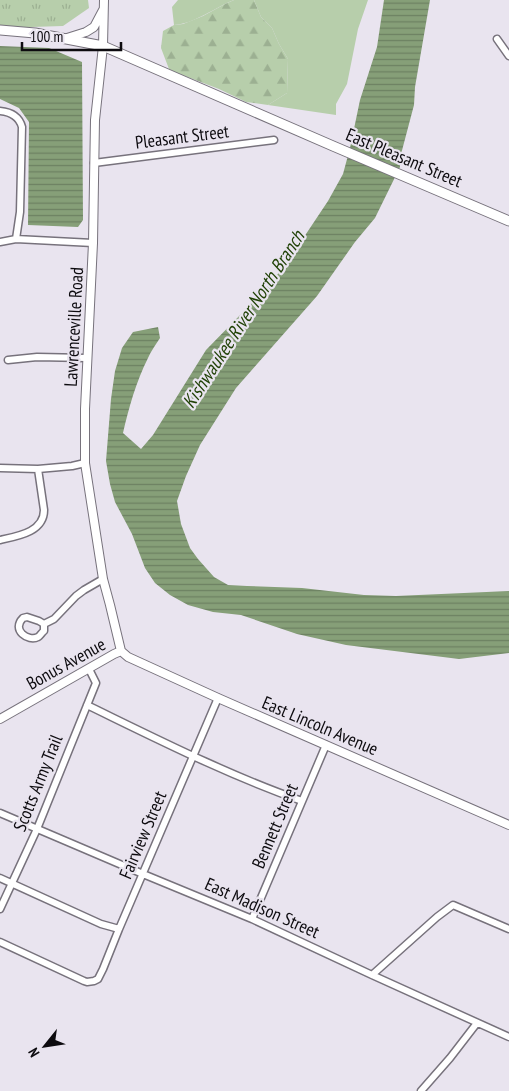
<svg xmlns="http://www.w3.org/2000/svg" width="509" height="1091" font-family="'PT Sans Narrow',sans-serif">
<defs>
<pattern id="forest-firs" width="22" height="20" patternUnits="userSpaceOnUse" patternTransform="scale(1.25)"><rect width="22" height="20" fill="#b7ceab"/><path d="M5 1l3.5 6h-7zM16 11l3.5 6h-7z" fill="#9cb092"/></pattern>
<pattern id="park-tufts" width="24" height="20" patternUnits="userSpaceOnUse" patternTransform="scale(1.25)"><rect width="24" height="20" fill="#b7ceab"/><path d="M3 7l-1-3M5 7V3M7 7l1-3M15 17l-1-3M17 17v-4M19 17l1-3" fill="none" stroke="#9cb092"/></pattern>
<pattern id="water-rules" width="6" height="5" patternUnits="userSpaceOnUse" patternTransform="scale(1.25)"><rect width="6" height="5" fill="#869f78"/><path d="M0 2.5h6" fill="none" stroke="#6c8061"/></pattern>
</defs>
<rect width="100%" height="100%" fill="#e9e4ef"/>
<path fill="#b7ceab" d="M178 0H234C214 8 196 23 174 25L172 7Z
M254 0H368L358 29 347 84 336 104V115L268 105 287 93 288 59 279 44 272 28 261 17Z"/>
<path fill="url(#forest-firs)" d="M234 0H254L261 17 272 28 279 44 288 59 287 93 268 105 246 102 219 89 177 73 169 69 161 48 163 31 174 25 183 24 203 16 225 4Z"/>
<path fill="url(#park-tufts)" d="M0 0H88L89 8 63 26 0 28Z"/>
<path fill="url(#water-rules)" d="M384 0H430L415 87 414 105 400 158V167L375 218 355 242 317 296 236 388 200 445 186 476 177 501 181 524 190 548 198 559 214 577 228 585 247 586 302 588 364 595 396 596 509 591V653L459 659 346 645 297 634 241 615 213 612 188 605 170 595 155 583 145 568 132 534 115 502 110 484 106 461 111 399 115 371 122 348 133 332 158 327 160 338C156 344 151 351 148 358 136 382 129 407 123 433L141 449 153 435 206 350 246 309 284 267 328 201 343 174 350 148 360 100 377 47Z
M0 46 49 48 82 62 83 220 78 227 28 225 29 122 19 108 0 99Z"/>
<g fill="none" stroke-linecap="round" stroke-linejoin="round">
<g stroke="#77727c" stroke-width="9">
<path id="minor" d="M497 39 509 56
M0 111C11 112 19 116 22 127L20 212 16 239
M94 163 274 140
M0 242 16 239 93 243
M8 360 37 357 87 358
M0 468 38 469 44 510C44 532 18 536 0 540
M38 469 72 466 85 463
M27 617 39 621 44 624V631C42 632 39 637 38 637 28 642 11 630 23 618Z
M44 624 54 619 76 596 84 590 103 579
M87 705C157 739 228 775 302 801
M0 813 143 874 252 919 372 975 509 1037
M0 878 101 924 119 929
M0 909 37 829 96 683 89 669
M252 919 326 745
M0 942 84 981 87 982 94 981 98 979 103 969 119 929 218 698
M372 975 437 917 453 905 509 929
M421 1091 450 1058 477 1023"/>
</g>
<g stroke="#77727c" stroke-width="10">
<path id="tertiary" d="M104 0 103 46 95 120 93 243 85 409V463L103 579 110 605 121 651
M67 38 86 32 94 27 103 10
M121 651 128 657 218 698 509 825
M0 719 114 654 121 651"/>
</g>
<g stroke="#77727c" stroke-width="11">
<path id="secondary" d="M0 30 35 33 103 46 333 146 509 221"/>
</g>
<use href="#minor" stroke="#fff" stroke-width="6"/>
<use href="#tertiary" stroke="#fff" stroke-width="8"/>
<use href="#secondary" stroke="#fff" stroke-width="9"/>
</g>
<g text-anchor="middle" stroke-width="4.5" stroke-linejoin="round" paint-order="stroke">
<g font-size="18" fill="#0d0b0f" stroke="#e9e4ef">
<text transform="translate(182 137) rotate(-7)" y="6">Pleasant Street</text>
<text transform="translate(404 158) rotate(23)" y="6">East Pleasant Street</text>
<text transform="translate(74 327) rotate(-87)" y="6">Lawrenceville Road</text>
<text transform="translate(66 664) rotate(-29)" y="6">Bonus Avenue</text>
<text transform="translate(320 726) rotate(23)" y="6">East Lincoln Avenue</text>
<text transform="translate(38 783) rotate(-68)" y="6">Scotts Army Trail</text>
<text transform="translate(275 826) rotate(-67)" y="6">Bennett Street</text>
<text transform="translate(143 835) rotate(-67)" y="6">Fairview Street</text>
<text transform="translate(262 908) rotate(24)" y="6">East Madison Street</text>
</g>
<g font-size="19" font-style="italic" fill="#214207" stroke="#e9e4ef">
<text transform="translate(243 319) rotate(-57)" y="7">Kishwaukee River North Branch</text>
</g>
</g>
<g transform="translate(45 1046) rotate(240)" stroke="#e9e4ef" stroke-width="4" paint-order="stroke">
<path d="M0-4L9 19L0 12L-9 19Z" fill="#0d0b0f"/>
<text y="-8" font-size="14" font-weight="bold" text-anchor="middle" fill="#0d0b0f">N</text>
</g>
<path d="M22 42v8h99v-8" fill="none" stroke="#0d0b0f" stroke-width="2.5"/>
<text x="30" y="42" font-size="15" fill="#0d0b0f" stroke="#e9e4ef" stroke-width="4" paint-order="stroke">100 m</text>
</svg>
